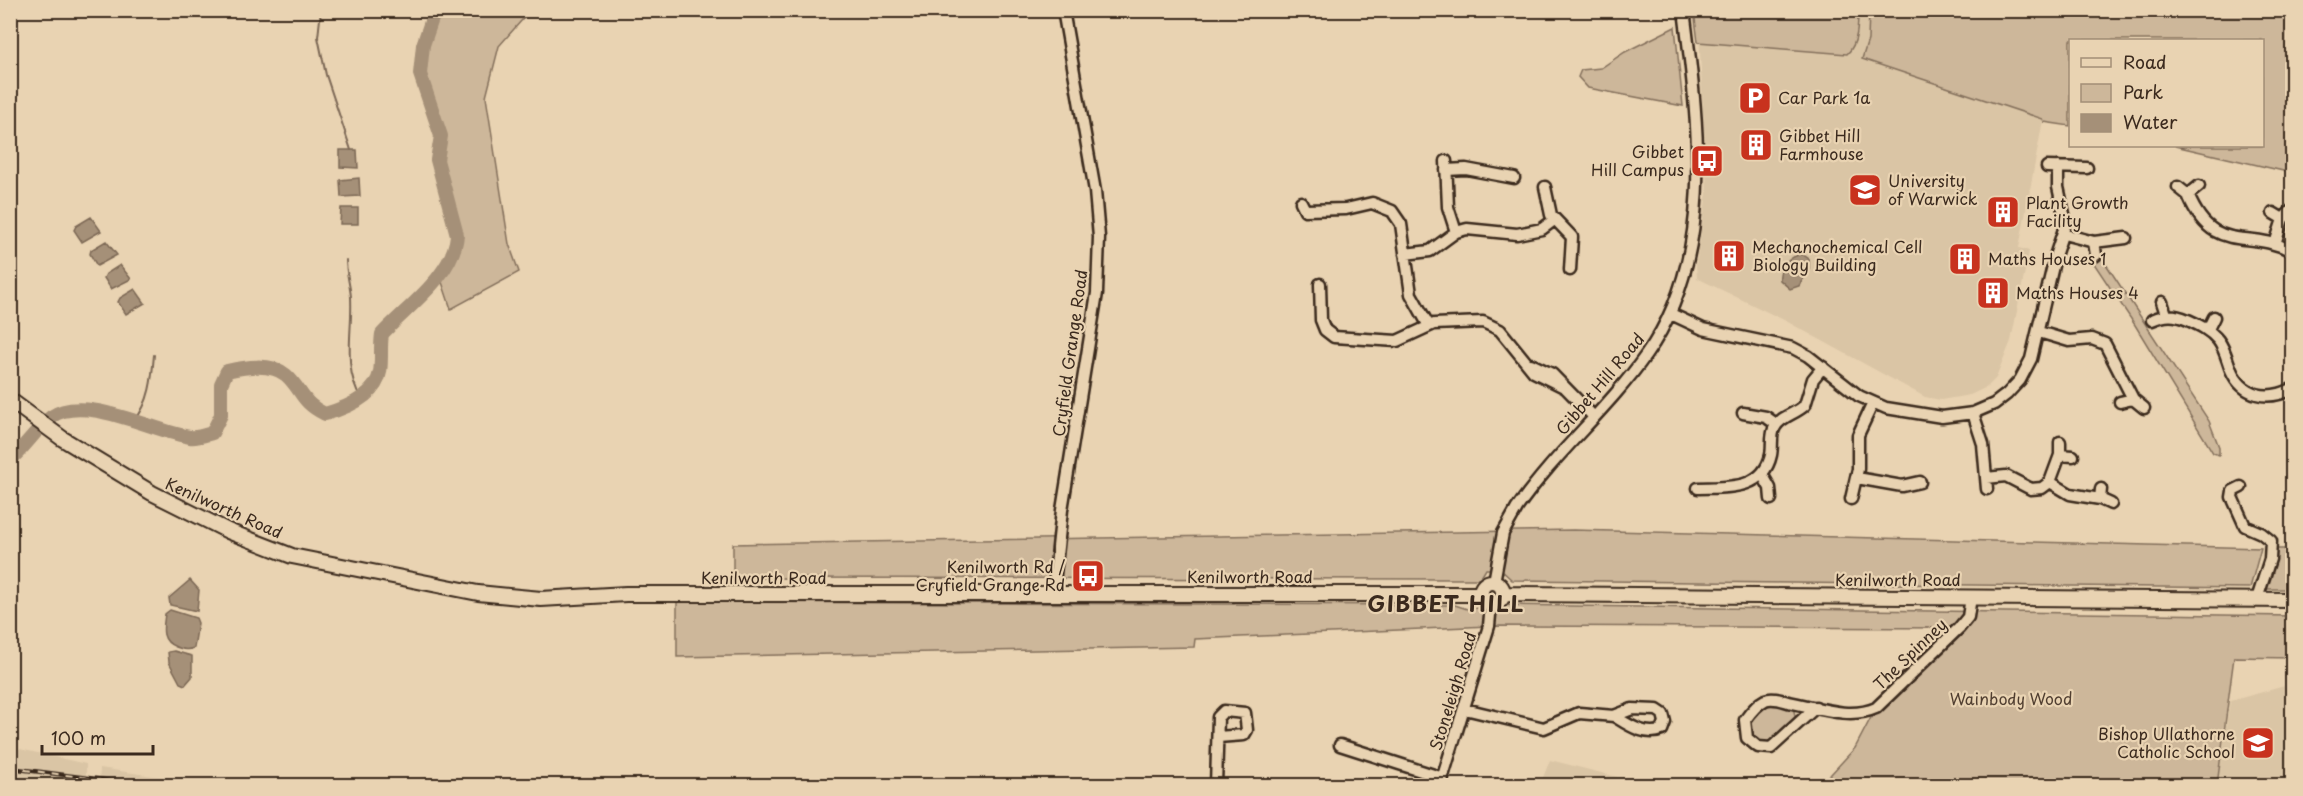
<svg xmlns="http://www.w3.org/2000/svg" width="2303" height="796" font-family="'Playpen Sans',sans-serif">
<rect width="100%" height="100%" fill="#e9d3b2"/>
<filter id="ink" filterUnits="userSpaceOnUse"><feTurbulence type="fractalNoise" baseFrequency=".0167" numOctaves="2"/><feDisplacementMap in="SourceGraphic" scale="12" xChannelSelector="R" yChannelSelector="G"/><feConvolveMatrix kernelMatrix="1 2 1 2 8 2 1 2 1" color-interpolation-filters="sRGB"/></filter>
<g filter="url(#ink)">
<path fill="#dac5a5" d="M1698 11H2018L2043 120 2019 248 2029 251 2011 341 1996 378 1987 387 1970 395 1941 400 1925 397 1786 321 1697 278 1696 264 1707 193Z
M2292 684V785L2217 786 2230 701Z
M11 747 86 764V785H11Z
M1550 760 1649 785H1540Z
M100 768 179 780 219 785H99Z"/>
<path fill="#cdb79a" stroke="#84705c" stroke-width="1.5" d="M435 11H530L499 46 486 97 509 244 519 272 451 309 439 273 450 260 457 235 437 160 441 136 420 74 423 45Z
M1694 11H1858C1858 25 1858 44 1847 54L1698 42Z
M1869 11H2289L2292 16V173L2175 146H2262V40H2070V126L2044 122 2043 119 1862 59 1868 40Z
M1675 27 1683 106 1588 88 1578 77 1581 70 1601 68 1625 52Z
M2102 258 2209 421 2219 447V455L2213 453 2135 325 2091 259Z
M1573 530 2261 548 2250 588 1512 580 1500 569H1486L1480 579 733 578V544Z
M2276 549H2292V589H2266Z
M677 602 1455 605 1467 609 1506 605 2292 616V658L2234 657 2217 785 1820 786 1855 748 1876 708 1958 628 1489 626 1195 639 1194 647 677 657Z
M1770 702 1793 707 1796 720 1775 742 1765 746 1751 738 1748 724 1760 707Z"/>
<path fill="#a59078" stroke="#7b6754" stroke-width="1.5" d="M340 150H357L358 168 340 167Z
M359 178 360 196 341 197 340 180Z
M341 208H358V224H340Z
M91 217 101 231 82 242 74 230 76 226Z
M106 241 117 255 97 266 90 254 91 250Z
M1802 254 1809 259V269L1799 286 1790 289 1780 280C1778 268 1790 256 1802 254Z
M120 265 131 279 111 289 104 278 106 274Z
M135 289 145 303 126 314 118 302 120 298Z
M190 580 199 590 197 611 170 605 169 598Z
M170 610 196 618 198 623 194 648C186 651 183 649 176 647 160 641 163 628 165 614Z
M174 651 192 656V677L185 685 180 683 169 662 168 652Z"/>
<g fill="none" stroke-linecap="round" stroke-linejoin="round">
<path stroke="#7b6754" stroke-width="2" d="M321 10 318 37 326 75 351 150
M346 260C346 273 350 285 351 297 353 333 342 366 361 398
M135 420C150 402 152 378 154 355"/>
<path stroke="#a59078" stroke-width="14" d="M10 460C24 448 38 427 51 417 84 393 154 432 190 437 197 438 205 435 212 433L221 415V384L227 371C244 367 271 362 286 375 302 389 300 402 325 414 346 408 376 396 380 372 382 360 380 346 382 334 407 307 454 275 457 235L437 160 441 136 420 74 423 45 435 10"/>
<g stroke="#3b2a1e" stroke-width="15">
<path id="minor" d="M1446 161 1448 207 1456 232
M2047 167 2087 168
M1446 170 1466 169 1514 178
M1545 187 1551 215 1572 237 1570 270
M2178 187 2188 195 2199 186
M2188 195C2214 257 2246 227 2292 251
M1301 202 1305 210 1346 209 1372 203 1392 211 1401 224 1411 294 1429 326
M2273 213 2283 219 2292 210
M2064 234 2094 242 2096 255
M2094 242 2126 238
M2275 244 2283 219
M1405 254 1430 251 1456 232 1467 229 1517 234 1542 229 1554 220
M1320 284 1321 320 1325 330 1334 337 1397 341 1434 324 1483 322 1500 330 1534 372 1564 387
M2162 302 2166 314
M1671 314 1703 329 1793 348 1808 356 1859 396 1886 408 1942 417 1973 413 1994 404 2007 394 2020 380 2031 359 2056 253 2066 223 2058 187V167
M2152 320C2166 314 2174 314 2188 320 2199 325 2210 330 2218 340 2225 349 2227 360 2231 370 2243 397 2268 401 2292 389
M2208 329 2214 317
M2039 332 2069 341 2092 339 2105 344 2133 399
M1531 364 1552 374 1594 417
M2120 402 2133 399 2144 408
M1743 413 1766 417 1776 424
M1973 413 1983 444 1987 489
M2060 442V455L2073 456
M1762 474 1770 488 1771 499
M1857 478 1902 486 1920 482
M1986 478 2006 476 2031 489 2042 488 2050 482 2060 455
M2050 482 2070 494 2100 499
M2241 487 2233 491 2232 497 2245 526 2261 533 2271 541 2270 559 2257 599
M1698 488C1726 487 1763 491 1771 455 1773 445 1770 435 1775 427 1781 416 1796 414 1805 405L1813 379 1823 367
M2101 489 2100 499 2111 504
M1851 499 1858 469V435L1873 403
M1494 582 1503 533 1517 508C1555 453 1608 409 1646 355 1717 256 1698 123 1684 10
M1053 593 1062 510 1097 293 1099 237 1095 191 1063 10
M1816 707 1771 748 1758 747 1747 738 1745 720C1750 713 1757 704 1765 700 1772 697 1781 700 1788 702 1817 707 1849 720 1876 708L1959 628 1968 617 1971 597
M1465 709 1544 728 1579 713 1614 716 1632 709 1657 710 1663 714 1665 722 1662 730C1645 737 1627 724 1614 716
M1340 745 1443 778
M1216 786 1218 717 1224 711 1245 713 1247 730 1244 735 1218 737
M1440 786 1489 626 1491 604"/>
</g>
<g stroke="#3b2a1e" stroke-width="18">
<path id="major" d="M10 400 63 439 152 493 228 531 292 556 478 593 541 599 626 594H1480
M1481 593a11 11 0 1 1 22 0a11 11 0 1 1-22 0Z
M1503 594 2292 600"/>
</g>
<use href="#minor" stroke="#e9d3b2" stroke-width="10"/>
<use href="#major" stroke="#e9d3b2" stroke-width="14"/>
<g stroke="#3b2a1e" stroke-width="4.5">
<path id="rail" d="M10 768 151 786"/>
</g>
<use href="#rail" stroke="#e9d3b2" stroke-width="2" stroke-dasharray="7" stroke-linecap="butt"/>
</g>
</g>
<defs>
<g id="parking-square" transform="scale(1.725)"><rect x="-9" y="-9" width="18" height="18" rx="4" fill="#c8321e" stroke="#e9d3b2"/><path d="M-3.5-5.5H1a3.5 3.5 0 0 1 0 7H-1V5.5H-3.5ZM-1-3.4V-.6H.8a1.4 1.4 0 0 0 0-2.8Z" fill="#fff"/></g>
<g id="building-square" transform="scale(1.725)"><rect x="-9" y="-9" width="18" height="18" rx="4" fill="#c8321e" stroke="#e9d3b2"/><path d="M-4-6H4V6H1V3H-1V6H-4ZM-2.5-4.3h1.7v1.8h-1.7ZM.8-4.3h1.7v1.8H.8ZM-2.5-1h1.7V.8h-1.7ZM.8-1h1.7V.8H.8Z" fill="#fff"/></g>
<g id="bus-square" transform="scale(1.725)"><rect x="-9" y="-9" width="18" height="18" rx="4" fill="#c8321e" stroke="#e9d3b2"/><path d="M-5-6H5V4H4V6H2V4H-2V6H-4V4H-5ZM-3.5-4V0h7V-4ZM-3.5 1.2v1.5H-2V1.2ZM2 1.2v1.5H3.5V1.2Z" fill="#fff"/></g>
<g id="university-square" transform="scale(1.725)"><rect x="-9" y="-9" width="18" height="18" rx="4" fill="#c8321e" stroke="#e9d3b2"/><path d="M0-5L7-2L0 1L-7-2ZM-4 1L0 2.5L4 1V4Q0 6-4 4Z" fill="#fff"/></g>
<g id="school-square" transform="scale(1.725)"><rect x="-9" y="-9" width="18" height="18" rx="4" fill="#c8321e" stroke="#e9d3b2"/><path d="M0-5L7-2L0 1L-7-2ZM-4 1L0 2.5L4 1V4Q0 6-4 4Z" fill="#fff"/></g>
</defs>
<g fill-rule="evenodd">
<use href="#parking-square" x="1755" y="98"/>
<use href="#building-square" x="1756" y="145"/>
<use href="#bus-square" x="1707" y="161"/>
<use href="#university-square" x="1865" y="190"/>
<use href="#building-square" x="2003" y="212"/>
<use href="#building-square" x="1729" y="256"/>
<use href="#building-square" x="1965" y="259"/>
<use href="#building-square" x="1993" y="293"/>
<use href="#bus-square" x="1088" y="576"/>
<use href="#school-square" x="2258" y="743"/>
</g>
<g text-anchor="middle" stroke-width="4.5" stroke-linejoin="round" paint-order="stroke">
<g font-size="16" fill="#3b2a1e" stroke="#e9d3b2" text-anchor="start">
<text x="1778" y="104">Car Park 1a</text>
<text x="1779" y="142">Gibbet Hill<tspan x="1779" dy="18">Farmhouse</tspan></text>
<text x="1684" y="158" text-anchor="end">Gibbet<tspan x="1684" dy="18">Hill Campus</tspan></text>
<text x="1888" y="187">University<tspan x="1888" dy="18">of Warwick</tspan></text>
<text x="2026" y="209">Plant Growth<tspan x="2026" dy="18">Facility</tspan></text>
<text x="1752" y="253">Mechanochemical Cell<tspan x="1752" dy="18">Biology Building</tspan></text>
<text x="1988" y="265">Maths Houses 1</text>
<text x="2016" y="299">Maths Houses 4</text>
<text x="1065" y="573" text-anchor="end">Kenilworth Rd /<tspan x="1065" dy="18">Cryfield Grange Rd</tspan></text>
<text x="2235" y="740" text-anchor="end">Bishop Ullathorne<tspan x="2235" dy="18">Catholic School</tspan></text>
</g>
<g font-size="16" fill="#3b2a1e" stroke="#e9d3b2">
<text transform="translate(1070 353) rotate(-82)" y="6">Cryfield Grange Road</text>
<text transform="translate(1600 384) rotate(-50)" y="6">Gibbet Hill Road</text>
<text transform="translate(224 508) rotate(24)" y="6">Kenilworth Road</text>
<text x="1250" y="583">Kenilworth Road</text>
<text x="764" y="584">Kenilworth Road</text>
<text x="1898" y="586">Kenilworth Road</text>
<text transform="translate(1910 654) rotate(-44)" y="6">The Spinney</text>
<text transform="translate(1453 691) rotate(-73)" y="6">Stoneleigh Road</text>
</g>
<g font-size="16" fill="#513f31" stroke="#e9d3b2">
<text x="2011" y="705">Wainbody Wood</text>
</g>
<g font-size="22" font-weight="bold" letter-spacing="1.5" fill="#3b2a1e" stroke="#e9d3b2">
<text x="1446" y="612">GIBBET HILL</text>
</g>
</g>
<rect width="2303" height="796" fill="none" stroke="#e9d3b2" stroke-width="36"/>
<rect x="18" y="18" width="2267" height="760" fill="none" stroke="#3b2a1e" stroke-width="2" filter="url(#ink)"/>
<rect x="2069" y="39" width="195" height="108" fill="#e9d3b2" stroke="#a38f77" stroke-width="1.5"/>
<rect x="2081" y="58" width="30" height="9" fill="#e9d3b2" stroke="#a38f77" stroke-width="1.5"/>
<text x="2123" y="69" font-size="18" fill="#3b2a1e">Road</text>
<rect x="2081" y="84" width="30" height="18" fill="#cdb79a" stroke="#a38f77" stroke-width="1.5"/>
<text x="2123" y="99" font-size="18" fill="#3b2a1e">Park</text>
<rect x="2081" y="114" width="30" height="18" fill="#a59078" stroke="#a38f77" stroke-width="1.5"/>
<text x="2123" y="129" font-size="18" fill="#3b2a1e">Water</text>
<path d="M42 745v9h111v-9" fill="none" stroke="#3b2a1e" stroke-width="3"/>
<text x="51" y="745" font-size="18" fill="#3b2a1e" stroke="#e9d3b2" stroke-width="4.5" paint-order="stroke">100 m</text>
</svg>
